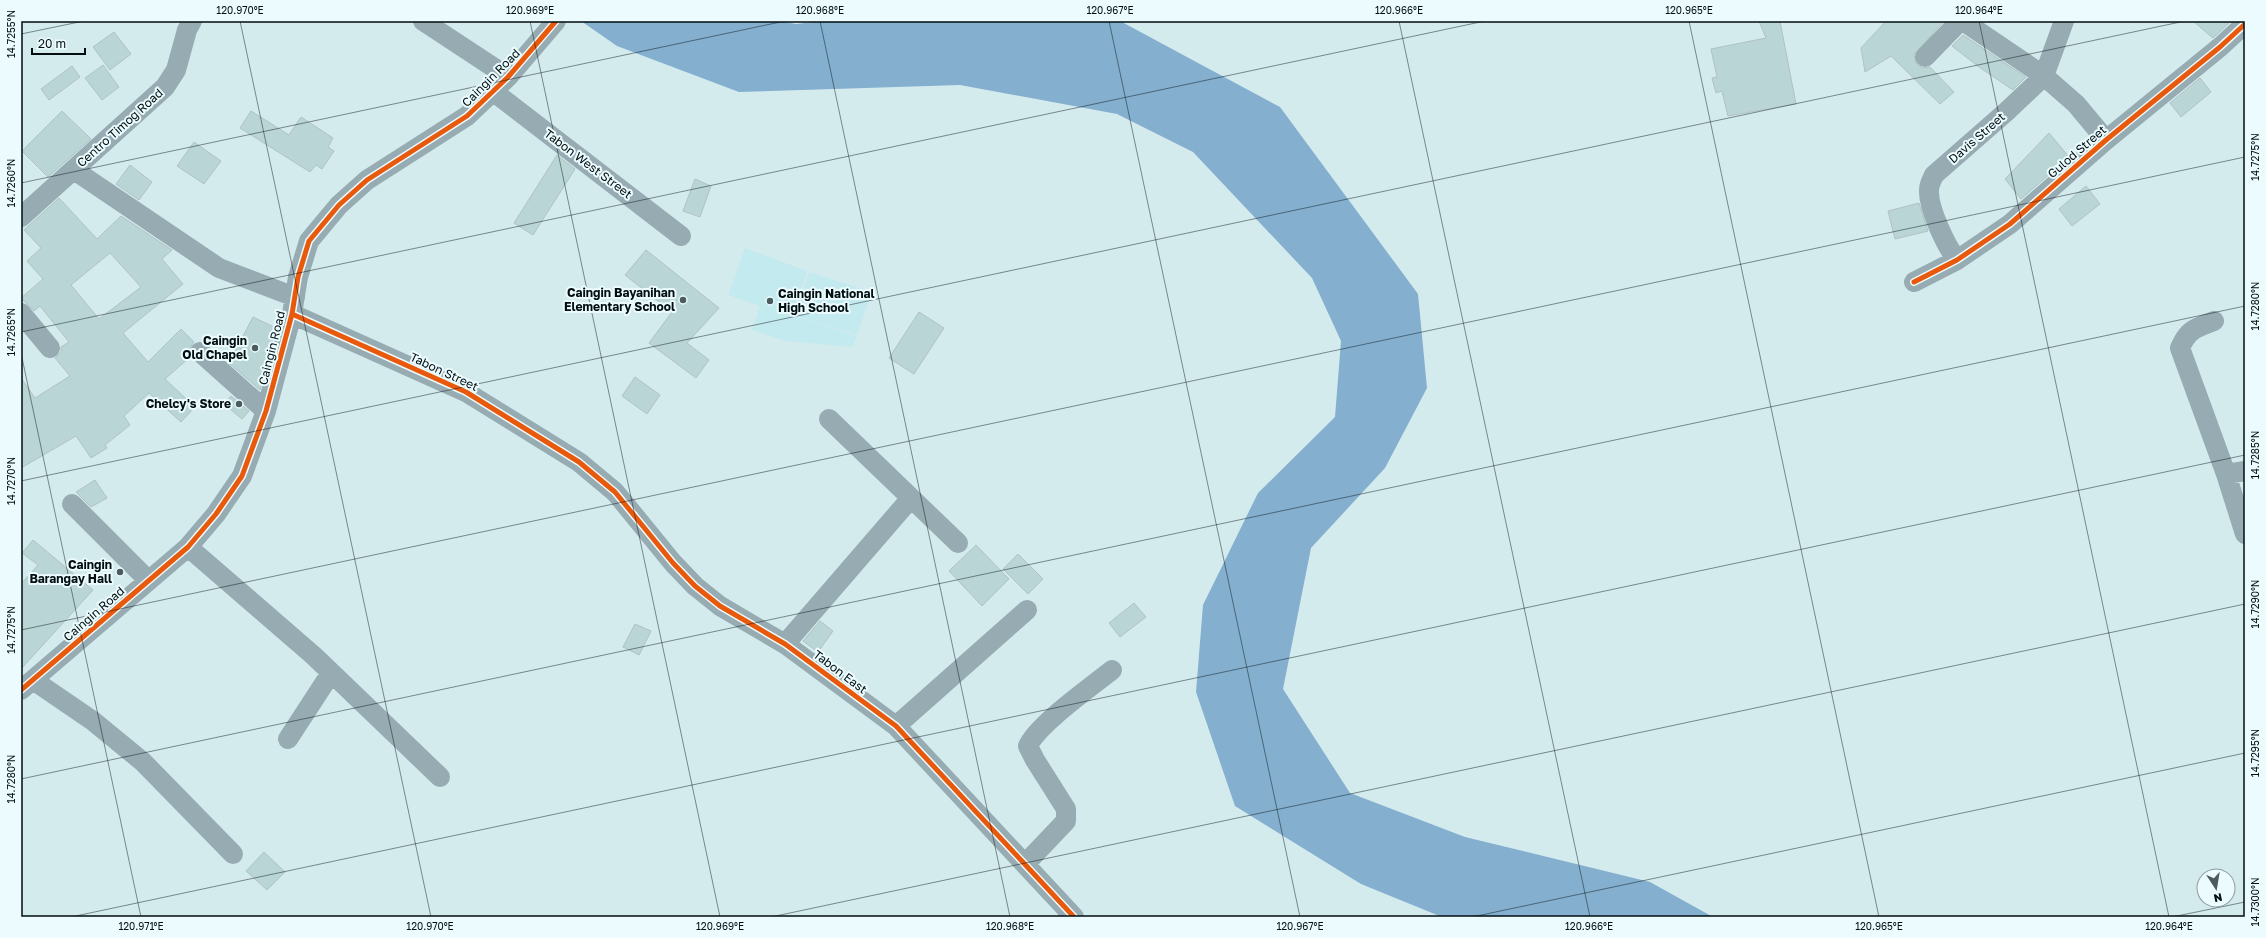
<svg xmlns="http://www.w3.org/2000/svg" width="2266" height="938" font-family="'Golos Text',sans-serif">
<rect width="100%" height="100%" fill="#d4ebee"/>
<path fill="#c3eaef" d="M745 248 807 271 792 315 857 336 852 347 786 341 752 330 760 306 728 295Z
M809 272 872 292 857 335 794 315Z"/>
<path fill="#84afcf" d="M581 21H780L796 24 823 21H1120L1280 107 1418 294 1427 388 1385 468 1311 548 1283 689 1350 793 1465 837 1650 882 1713 917H1442L1361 884 1235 806 1196 692 1203 605 1258 493 1335 417 1341 341 1312 278 1193 152 1117 114 960 85 739 92 617 46Z"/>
<path fill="#bad5d5" stroke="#b0c2c2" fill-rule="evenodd" d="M1759 21H1780L1796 104 1728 116 1722 91 1716 93 1712 78 1717 77 1711 49 1766 38Z
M1886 21H1944L1914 55 1917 65 1923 68 1930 67 1954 92 1940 104 1891 56 1865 72 1861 48Z
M2193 21H2231L2213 38Z
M114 32 131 54 110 70 93 47Z
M1963 35 2026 77 2013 90 1979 67 1952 46Z
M103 65 119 87 102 100 85 78Z
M72 66 80 77 49 100 41 89Z
M2200 78 2211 92 2181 117 2170 103Z
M62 111 91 139 48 177 22 151Z
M251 111 289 135 301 117 333 138 328 147 334 151 322 169 316 165 310 172 240 128Z
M2049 133 2069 157 2021 199 2005 179Z
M194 142 221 161 204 184 177 166Z
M557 155 575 169 533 235 514 223Z
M130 165 152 182 139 200 116 184Z
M695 179 711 186 700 217 683 211Z
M2086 186 2100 204 2072 226 2059 209Z
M59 198 97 239 121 216 172 250 162 259 183 284 123 333 148 362 181 329 194 342 189 349 190 357 165 379 195 407 181 422 149 393 124 416 130 425 105 445 107 448 91 458 76 436 21 468V378L35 398 70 376 55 358 61 352V347L69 342 40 306 34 311 21 298 43 279 27 261 41 248 24 230ZM110 253 141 287 99 319 71 285Z
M1919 203 1928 231 1895 239 1888 211Z
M646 250 719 308 687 343 709 360 696 378 649 343 672 312 625 275Z
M919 312 944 328 914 374 889 358Z
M253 317 276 328 260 390 229 363Z
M635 377 660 395 647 414 622 396Z
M231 396 249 411 242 419 224 404Z
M95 480 107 498 91 507 76 492Z
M33 540 93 590 21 669V584L38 565 22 553Z
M976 545 1009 579 982 606 949 571Z
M1018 554 1043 579 1028 594 1003 569Z
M1134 603 1146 617 1120 637 1109 623Z
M820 621 833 631 818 652 803 641Z
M635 624 651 631 639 655 623 647Z
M264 852 285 872 267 890 246 871Z"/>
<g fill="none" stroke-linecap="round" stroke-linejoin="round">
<path stroke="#97abb2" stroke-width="20" d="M423 21 508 77
M1963 21 2044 76 2076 104 2106 140
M1925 57 1960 21
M494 92 681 236
M74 170 219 268 295 297
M21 217 165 87 176 70 187 30 192 21
M1957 260C1946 246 1928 208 1929 190 1929 184 1932 180 1934 175L2006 112 2044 76 2064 21
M1914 282 1957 260 2010 224 2106 140 2220 47 2245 24
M21 313 50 348
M292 314 466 392 579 462 615 492 673 563 695 586 720 606 785 644 896 726 1074 917
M2214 321C2196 328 2188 329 2180 348L2226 474
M200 352 266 411
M829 419 958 543
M2245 471 2226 474 2245 534
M72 504 148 580
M188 547 314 656 440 777
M785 644 911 498
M33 680 93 721 143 762 233 854
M21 690 188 547 216 514 242 476 266 411 292 314 298 277 309 241 339 205 367 180 467 116 508 77 556 21
M896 726 1027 610
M288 739 331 673
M1026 863 1066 821V809L1035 760 1028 746C1038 724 1091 687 1112 670"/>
<g stroke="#ebfbfe" stroke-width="8">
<path id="cycleway" d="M1914 282 1957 260 2010 224 2106 140 2220 47 2245 24
M292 314 466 392 579 462 615 492 673 563 695 586 720 606 785 644 896 726 1074 917
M21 690 188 547 216 514 242 476 266 411 292 314 298 277 309 241 339 205 367 180 467 116 508 77 556 21"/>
</g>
<use href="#cycleway" stroke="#e8590c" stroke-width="5"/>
</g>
<path fill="none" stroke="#020e10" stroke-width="1" stroke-opacity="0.45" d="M240 21 431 917M530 21 720 917M820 21 1010 917M1109 21 1300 917M1399 21 1590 917M1689 21 1879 917M1979 21 2169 917M21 34 84 21M21 183 785 21M21 332 1485 21M21 353 141 917M21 481 2185 21M21 630 2245 157M21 779 2245 306M71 917 2245 455M771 917 2245 604M1472 917 2245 753M2172 917 2245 902"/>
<g fill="#4c5b5e" stroke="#ebfbfe" stroke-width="1.5">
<circle cx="683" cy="300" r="4"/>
<circle cx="770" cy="301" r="4"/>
<circle cx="255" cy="348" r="4"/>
<circle cx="239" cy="404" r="4"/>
<circle cx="120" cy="572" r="4"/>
</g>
<g text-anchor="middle" stroke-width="4" stroke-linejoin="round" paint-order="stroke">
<g font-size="12" fill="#020e10" stroke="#ebfbfe">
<text transform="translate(491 78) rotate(-45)" y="4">Caingin Road</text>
<text transform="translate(120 128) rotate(-42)" y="4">Centro Timog Road</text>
<text transform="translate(1977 138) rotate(-41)" y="4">Davis Street</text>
<text transform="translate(2077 152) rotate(-41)" y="4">Gulod Street</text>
<text transform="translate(588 164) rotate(37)" y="4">Tabon West Street</text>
<text transform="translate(272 348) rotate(-76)" y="4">Caingin Road</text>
<text transform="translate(444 372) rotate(25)" y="4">Tabon Street</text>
<text transform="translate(94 614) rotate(-41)" y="4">Caingin Road</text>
<text transform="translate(840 672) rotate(37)" y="4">Tabon East</text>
</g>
<g font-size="12" font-weight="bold" fill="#020e10" stroke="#ebfbfe" text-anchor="end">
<text x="675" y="297">Caingin Bayanihan<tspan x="675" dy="14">Elementary School</tspan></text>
<text x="778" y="298" text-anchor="start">Caingin National<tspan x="778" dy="14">High School</tspan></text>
<text x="247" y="345">Caingin<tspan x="247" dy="14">Old Chapel</tspan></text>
<text x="231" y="408">Chelcy's Store</text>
<text x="112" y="569">Caingin<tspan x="112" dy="14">Barangay Hall</tspan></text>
</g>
</g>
<rect width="2266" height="938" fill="none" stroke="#ebfbfe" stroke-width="44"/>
<g transform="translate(2216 888) rotate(168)"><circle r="19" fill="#ebfbfe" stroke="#8e9c9f"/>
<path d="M0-3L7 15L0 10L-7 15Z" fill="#4c5b5e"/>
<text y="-6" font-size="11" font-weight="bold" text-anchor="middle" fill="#020e10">N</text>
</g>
<path d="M32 48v6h53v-6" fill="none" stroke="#020e10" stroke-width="2"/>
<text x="38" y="48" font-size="12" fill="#020e10" stroke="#ebfbfe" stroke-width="3" paint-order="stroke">20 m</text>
<rect x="22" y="22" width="2222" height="894" fill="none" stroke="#020e10" stroke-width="1.5"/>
<g font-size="10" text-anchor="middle" fill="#020e10">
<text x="240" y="14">120.970°E</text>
<text x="530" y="14">120.969°E</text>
<text x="820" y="14">120.968°E</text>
<text x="1110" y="14">120.967°E</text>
<text x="1399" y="14">120.966°E</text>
<text x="1689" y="14">120.965°E</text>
<text x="1979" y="14">120.964°E</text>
<text transform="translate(11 34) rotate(-90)" y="4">14.7255°N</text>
<text transform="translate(2255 157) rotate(-90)" y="4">14.7275°N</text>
<text transform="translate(11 183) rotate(-90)" y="4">14.7260°N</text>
<text transform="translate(2255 306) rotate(-90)" y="4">14.7280°N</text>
<text transform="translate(11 332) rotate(-90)" y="4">14.7265°N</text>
<text transform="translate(2255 455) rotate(-90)" y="4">14.7285°N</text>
<text transform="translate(11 481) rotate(-90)" y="4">14.7270°N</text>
<text transform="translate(2255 604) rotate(-90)" y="4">14.7290°N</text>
<text transform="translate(11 630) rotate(-90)" y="4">14.7275°N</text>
<text transform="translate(2255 753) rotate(-90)" y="4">14.7295°N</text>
<text transform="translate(11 779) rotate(-90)" y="4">14.7280°N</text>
<text transform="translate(2255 902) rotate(-90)" y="4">14.7300°N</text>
<text x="141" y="930">120.971°E</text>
<text x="430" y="930">120.970°E</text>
<text x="720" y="930">120.969°E</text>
<text x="1010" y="930">120.968°E</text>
<text x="1300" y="930">120.967°E</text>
<text x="1589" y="930">120.966°E</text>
<text x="1879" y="930">120.965°E</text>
<text x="2169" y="930">120.964°E</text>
</g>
</svg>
